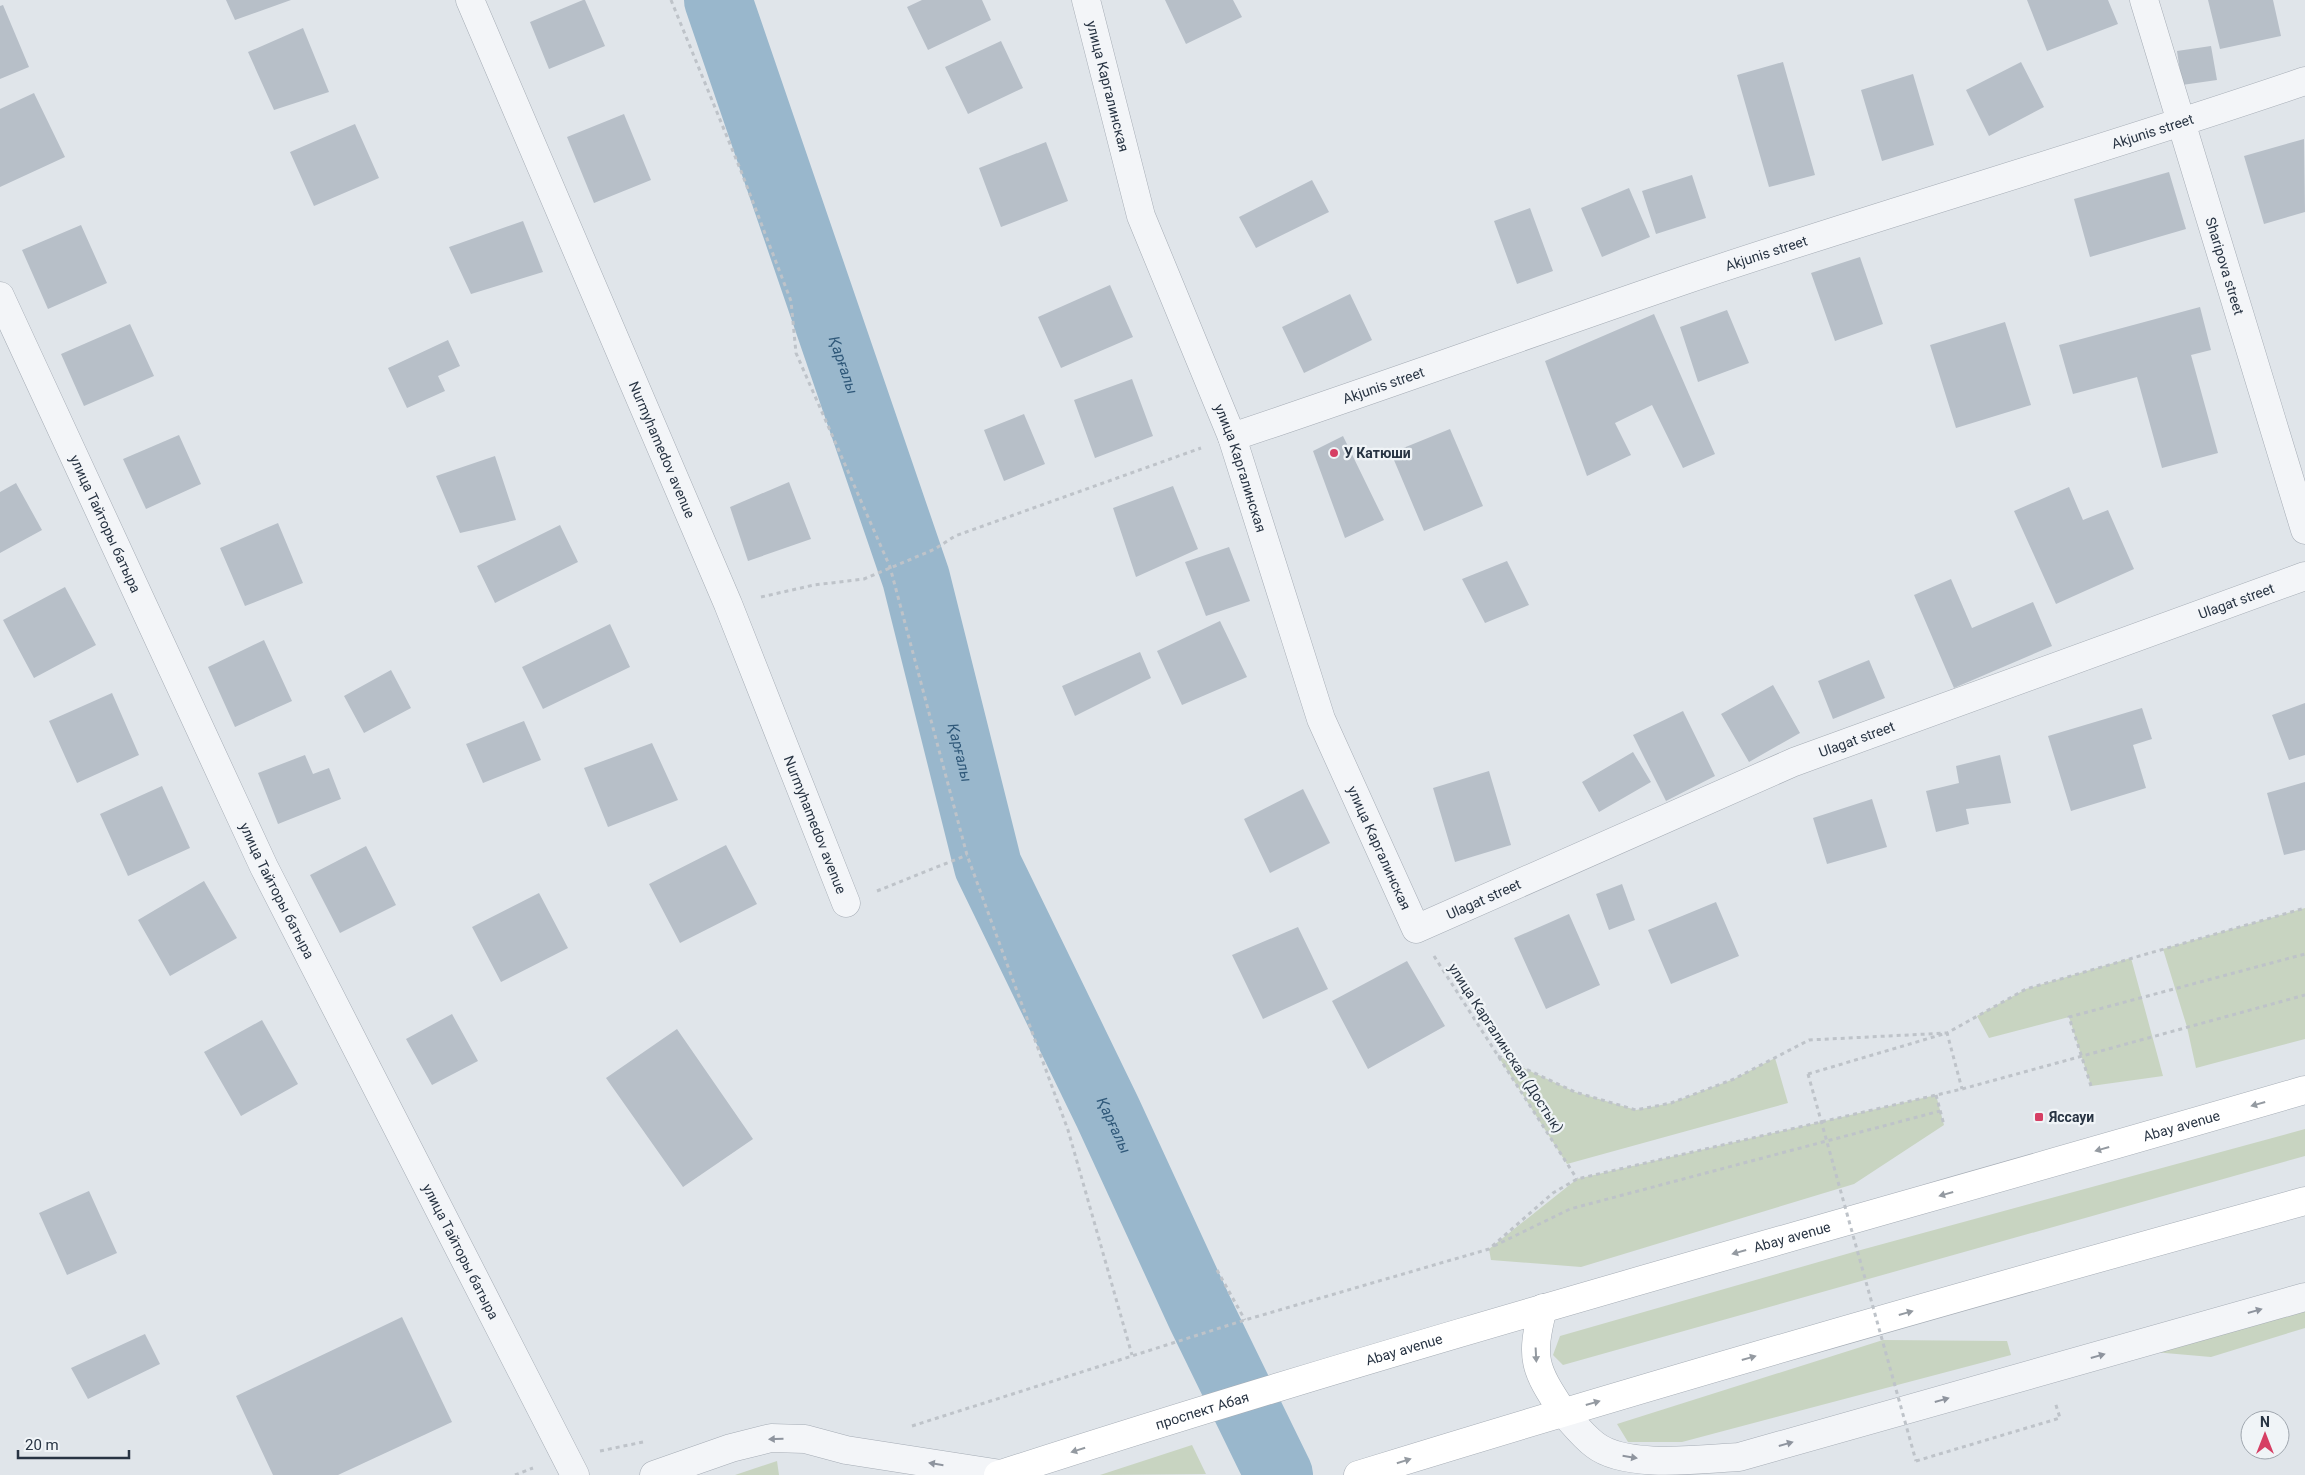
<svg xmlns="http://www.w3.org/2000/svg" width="2305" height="1475" font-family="Roboto,sans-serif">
<rect width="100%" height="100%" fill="#e0e5ea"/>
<path fill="#c8d4c1" d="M2305 908V1039L2196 1068 2187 1027 2163 949Z
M2131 958 2163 1076 2091 1086 2069 1017 1989 1038 1977 1016 2026 989Z
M1498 1056 1575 1092 1636 1110 1671 1103 1734 1079 1775 1058 1788 1103 1567 1164Z
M1936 1095 1944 1125 1854 1184 1581 1267 1491 1260 1489 1249 1577 1179Z
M2305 1129V1156L1563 1365 1553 1355 1560 1336 1857 1251Z
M2305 1304V1328L2211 1357 2142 1351Z
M1883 1340 2007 1341 2011 1355 1682 1442H1628L1617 1424Z
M1192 1445 1206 1474 1100 1475Z
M777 1461 779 1475H735Z"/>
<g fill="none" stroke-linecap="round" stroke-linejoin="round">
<path stroke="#99b7cc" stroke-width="68" id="s1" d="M718 0 916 578 988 866 1108 1113 1200 1313 1279 1475"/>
</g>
<path fill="#b7bfc8" d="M226 0H291L235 20Z
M583 0H585L605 46 549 69 530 22Z
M922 0H982L991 20 928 50 907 7Z
M1165 0H1233L1242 17 1186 44Z
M2027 0H2108L2118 24 2047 51Z
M2208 0H2273L2281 36 2220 49Z
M3 5 29 67 0 79V6Z
M303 28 329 92 274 110 248 52Z
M1001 41 1023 88 968 114 945 67Z
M2211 46 2217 80 2182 85 2177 51Z
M1783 62 1815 175 1769 187 1737 75Z
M2021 62 2044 107 1989 136 1966 90Z
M1913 74 1934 145 1882 161 1861 90Z
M34 93 65 157 0 187V109Z
M624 114 651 180 594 203 567 137Z
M355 124 379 178 314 206 290 152Z
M2304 139 2305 212 2264 224 2244 156Z
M1046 142 1068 201 1001 227 979 168Z
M2169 172 2186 229 2090 257 2074 199Z
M1692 175 1706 218 1656 234 1642 191Z
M1312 180 1329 212 1256 248 1239 217Z
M1629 188 1650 237 1602 257 1581 208Z
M1530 208 1553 271 1517 284 1494 221Z
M523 221 543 272 471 294 449 247Z
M81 225 107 283 48 309 22 250Z
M1860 257 1883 324 1835 341 1811 273Z
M1110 285 1133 337 1061 368 1038 317Z
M1350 294 1372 340 1304 373 1282 327Z
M2200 307 2211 350 2191 355 2218 453 2162 468 2137 377 2073 394 2059 345Z
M1727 310 1749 363 1698 382 1680 327Z
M1654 314 1715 454 1683 468 1652 405 1615 423 1631 455 1587 476 1545 361Z
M2005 322 2031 405 1956 428 1930 345Z
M130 324 154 376 84 406 61 354Z
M448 340 460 366 438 376 445 391 407 408 388 368Z
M1132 379 1153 436 1095 458 1074 400Z
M1024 414 1045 464 1004 481 984 430Z
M1450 429 1483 506 1424 531 1391 453Z
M179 435 201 484 146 509 123 459Z
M1343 436 1384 520 1345 538 1313 451Z
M495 456 516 520 460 533 436 476Z
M789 482 811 539 748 561 730 507Z
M16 483 42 530 0 553V492Z
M1173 486 1198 549 1136 577 1113 508Z
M2069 487 2083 520 2108 510 2134 569 2056 604 2014 511Z
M278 523 303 583 245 606 220 548Z
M560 525 578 562 495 603 477 566Z
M1229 547 1250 601 1206 616 1185 562Z
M1507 561 1529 605 1485 623 1462 579Z
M1951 579 1972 628 2033 602 2052 646 1954 688 1914 595Z
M65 587 96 645 34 678 3 620Z
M1220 621 1247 677 1182 705 1157 651Z
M610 624 630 667 543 709 522 667Z
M264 640 292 701 235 727 208 667Z
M1140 652 1151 678 1075 716 1062 686Z
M1869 660 1885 698 1833 719 1818 681Z
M391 670 411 708 364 733 344 696Z
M1773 685 1800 733 1749 762 1721 714Z
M112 693 139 755 77 783 49 721Z
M2305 703V755L2289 760 2272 715Z
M2142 708 2152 739 2133 745 2146 788 2071 811 2048 736Z
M1683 711 1715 776 1666 801 1633 735Z
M524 721 541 760 483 783 466 744Z
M652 743 678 800 608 827 584 768Z
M1633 752 1651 782 1599 812 1582 782Z
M305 755 313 774 329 768 341 799 278 824 258 773Z
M2000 755 2011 803 1966 809 1969 824 1936 832 1926 791 1959 783 1956 766Z
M1489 771 1511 845 1455 862 1433 788Z
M2305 782V850L2284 855 2267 793Z
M162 786 190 848 128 876 100 814Z
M1303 789 1330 843 1270 873 1244 819Z
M1872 799 1887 847 1827 864 1813 818Z
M726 845 757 904 680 943 649 884Z
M366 846 396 905 340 933 310 875Z
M204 881 237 938 170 976 138 920Z
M1622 884 1635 920 1609 930 1596 894Z
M539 893 568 948 501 982 472 927Z
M1716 902 1739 956 1671 984 1648 930Z
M1569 914 1600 985 1546 1009 1514 938Z
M1298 927 1328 989 1263 1019 1232 955Z
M1407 961 1445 1026 1368 1069 1332 1001Z
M452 1014 478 1061 432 1085 406 1039Z
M262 1020 298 1084 241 1116 204 1052Z
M677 1029 753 1139 683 1187 606 1078Z
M89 1191 117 1253 67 1275 39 1213Z
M402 1317 452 1422 338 1475H273L236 1396Z
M145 1334 160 1364 88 1399 71 1368Z"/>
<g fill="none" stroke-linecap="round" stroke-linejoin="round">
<g stroke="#a5acb5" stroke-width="29">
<g id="street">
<path id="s2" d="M470 0 728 604 846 903"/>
<path id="s3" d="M1086 0 1141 216 1232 437 1321 719 1416 929 1794 762 2305 576"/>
<path id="s4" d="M2144 0 2305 530"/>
<path id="s5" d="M0 296 264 867 575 1475"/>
<path id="s6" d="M1232 437C1385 386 1536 331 1688 279 1893 210 2101 151 2305 81"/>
<path d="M1563 1412C1573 1423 1583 1436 1595 1445 1626 1469 1701 1459 1739 1457L2305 1297"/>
<path d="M654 1475 731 1448 771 1438 805 1439 846 1450 1001 1474"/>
</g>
</g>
<g stroke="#a5acb5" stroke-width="29">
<g id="secondary">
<path d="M1543 1308C1530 1359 1534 1368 1563 1412"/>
<path id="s7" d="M998 1475C1430 1335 1869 1217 2305 1090"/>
<path d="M1358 1475C1672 1378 1988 1288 2305 1201"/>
</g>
</g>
<path stroke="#bec3c9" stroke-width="3" stroke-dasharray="4 4" stroke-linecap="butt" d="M671 0 741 171 791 301 796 353 890 567 967 855 1068 1130 1132 1355
M761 597 814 585 864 579 935 549 955 536 1201 448
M877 891 967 855
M1434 956 1577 1179
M1498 1056 1575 1092 1636 1110 1671 1103 1734 1079 1809 1040 1947 1033 2026 989 2305 908
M1808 1074 1947 1033 1962 1089
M2091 1086 2069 1017 2305 954
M1936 1095 1944 1125
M1494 1246 1570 1209 1940 1111
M1217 1270 1245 1320
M912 1426 1245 1320 1489 1249 1553 1193 1577 1179 1962 1089 2305 995
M600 1451 643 1442
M1916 1461 2060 1418 2055 1402
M515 1475 533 1468"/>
<use href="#street" stroke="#f3f5f8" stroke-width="28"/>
<use href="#secondary" stroke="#fff" stroke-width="28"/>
<path stroke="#bec3c9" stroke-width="3" stroke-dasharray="4 4" stroke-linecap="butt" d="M1808 1074 1916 1461"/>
</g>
<defs><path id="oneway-solid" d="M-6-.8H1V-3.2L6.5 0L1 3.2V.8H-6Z" transform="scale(1.25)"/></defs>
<g fill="#949aa1">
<use href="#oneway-solid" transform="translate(2258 1104) rotate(164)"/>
<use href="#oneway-solid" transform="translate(2102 1149) rotate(164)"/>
<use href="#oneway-solid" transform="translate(1946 1194) rotate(164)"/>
<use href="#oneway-solid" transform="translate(1739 1252) rotate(164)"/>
<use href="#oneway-solid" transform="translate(1906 1313) rotate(-16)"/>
<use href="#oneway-solid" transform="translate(1536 1355) rotate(87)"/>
<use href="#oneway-solid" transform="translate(1749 1358) rotate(-16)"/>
<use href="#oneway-solid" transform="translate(1593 1403) rotate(-16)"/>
<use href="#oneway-solid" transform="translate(1078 1450) rotate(163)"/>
<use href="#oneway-solid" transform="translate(1404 1461) rotate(-17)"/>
</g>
<g fill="#8e949e">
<use href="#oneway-solid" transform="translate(2255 1311) rotate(-16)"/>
<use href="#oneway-solid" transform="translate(2098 1356) rotate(-16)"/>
<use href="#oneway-solid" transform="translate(1942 1400) rotate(-16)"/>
<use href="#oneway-solid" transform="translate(776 1439) rotate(178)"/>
<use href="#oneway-solid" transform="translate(1786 1444) rotate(-16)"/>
<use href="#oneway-solid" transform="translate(1630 1457) rotate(9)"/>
<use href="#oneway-solid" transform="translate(936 1464) rotate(-171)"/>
</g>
<g fill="#d63f64" stroke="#f0f4f7" stroke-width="2">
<circle cx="1334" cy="453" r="5"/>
<rect x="2034" y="1112" width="10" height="10" rx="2.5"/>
</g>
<g text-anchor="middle" stroke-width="4.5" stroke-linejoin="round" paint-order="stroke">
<g font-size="14" fill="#283443" stroke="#f0f4f7">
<text dy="5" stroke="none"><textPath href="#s3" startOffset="89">улица Каргалинская</textPath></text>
<text dy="5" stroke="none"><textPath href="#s6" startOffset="970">Akjunis street</textPath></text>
<text dy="5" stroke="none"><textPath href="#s6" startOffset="565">Akjunis street</textPath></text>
<text dy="5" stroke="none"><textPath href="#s4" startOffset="278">Sharipova street</textPath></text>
<text dy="5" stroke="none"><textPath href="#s6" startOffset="160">Akjunis street</textPath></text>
<text dy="5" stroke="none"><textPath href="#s2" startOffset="489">Nurmyhamedov avenue</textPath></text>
<text dy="5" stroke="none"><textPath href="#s3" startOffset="494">улица Каргалинская</textPath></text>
<text dy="5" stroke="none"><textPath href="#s5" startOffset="251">улица Тайторы батыра</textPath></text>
<text dy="5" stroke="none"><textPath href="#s3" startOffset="1872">Ulagat street</textPath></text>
<text dy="5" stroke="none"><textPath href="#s3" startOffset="1468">Ulagat street</textPath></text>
<text dy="5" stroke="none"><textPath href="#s2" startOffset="894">Nurmyhamedov avenue</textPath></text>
<text dy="5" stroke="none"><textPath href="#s3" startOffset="899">улица Каргалинская</textPath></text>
<text dy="5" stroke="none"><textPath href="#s5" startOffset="656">улица Тайторы батыра</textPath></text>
<text dy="5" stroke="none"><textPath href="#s3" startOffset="1062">Ulagat street</textPath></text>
<text transform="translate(1506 1048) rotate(57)" y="5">улица Каргалинская (Достык)</text>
<text dy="5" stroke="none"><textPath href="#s7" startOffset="1234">Abay avenue</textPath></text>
<text dy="5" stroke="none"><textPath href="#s7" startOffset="829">Abay avenue</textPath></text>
<text dy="5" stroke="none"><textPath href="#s5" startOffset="1061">улица Тайторы батыра</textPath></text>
<text dy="5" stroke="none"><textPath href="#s7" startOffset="425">Abay avenue</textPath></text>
<text dy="5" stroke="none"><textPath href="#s7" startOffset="214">проспект Абая</textPath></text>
</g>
<g font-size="14" font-weight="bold" fill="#283443" stroke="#f0f4f7" text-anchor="start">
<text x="1344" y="458">У Катюши</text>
<text x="2049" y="1122">Яссауи</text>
</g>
<g font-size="15" font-style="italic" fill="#2f5879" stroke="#f0f4f7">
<text dy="5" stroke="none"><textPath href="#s1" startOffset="386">Қарғалы</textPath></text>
<text dy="5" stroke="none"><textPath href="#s1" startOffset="791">Қарғалы</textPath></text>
<text dy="5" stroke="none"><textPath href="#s1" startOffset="1196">Қарғалы</textPath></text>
</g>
</g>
<g transform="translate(2265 1435)"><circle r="24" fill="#f0f4f7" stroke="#a0a7af"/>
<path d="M0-4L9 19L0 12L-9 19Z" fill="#d63f64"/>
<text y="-8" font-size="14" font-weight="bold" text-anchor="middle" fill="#283443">N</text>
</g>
<path d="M18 1450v8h111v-8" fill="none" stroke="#283443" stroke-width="2.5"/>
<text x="25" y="1450" font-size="15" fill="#283443" stroke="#f0f4f7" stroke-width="4" paint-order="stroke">20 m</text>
</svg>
